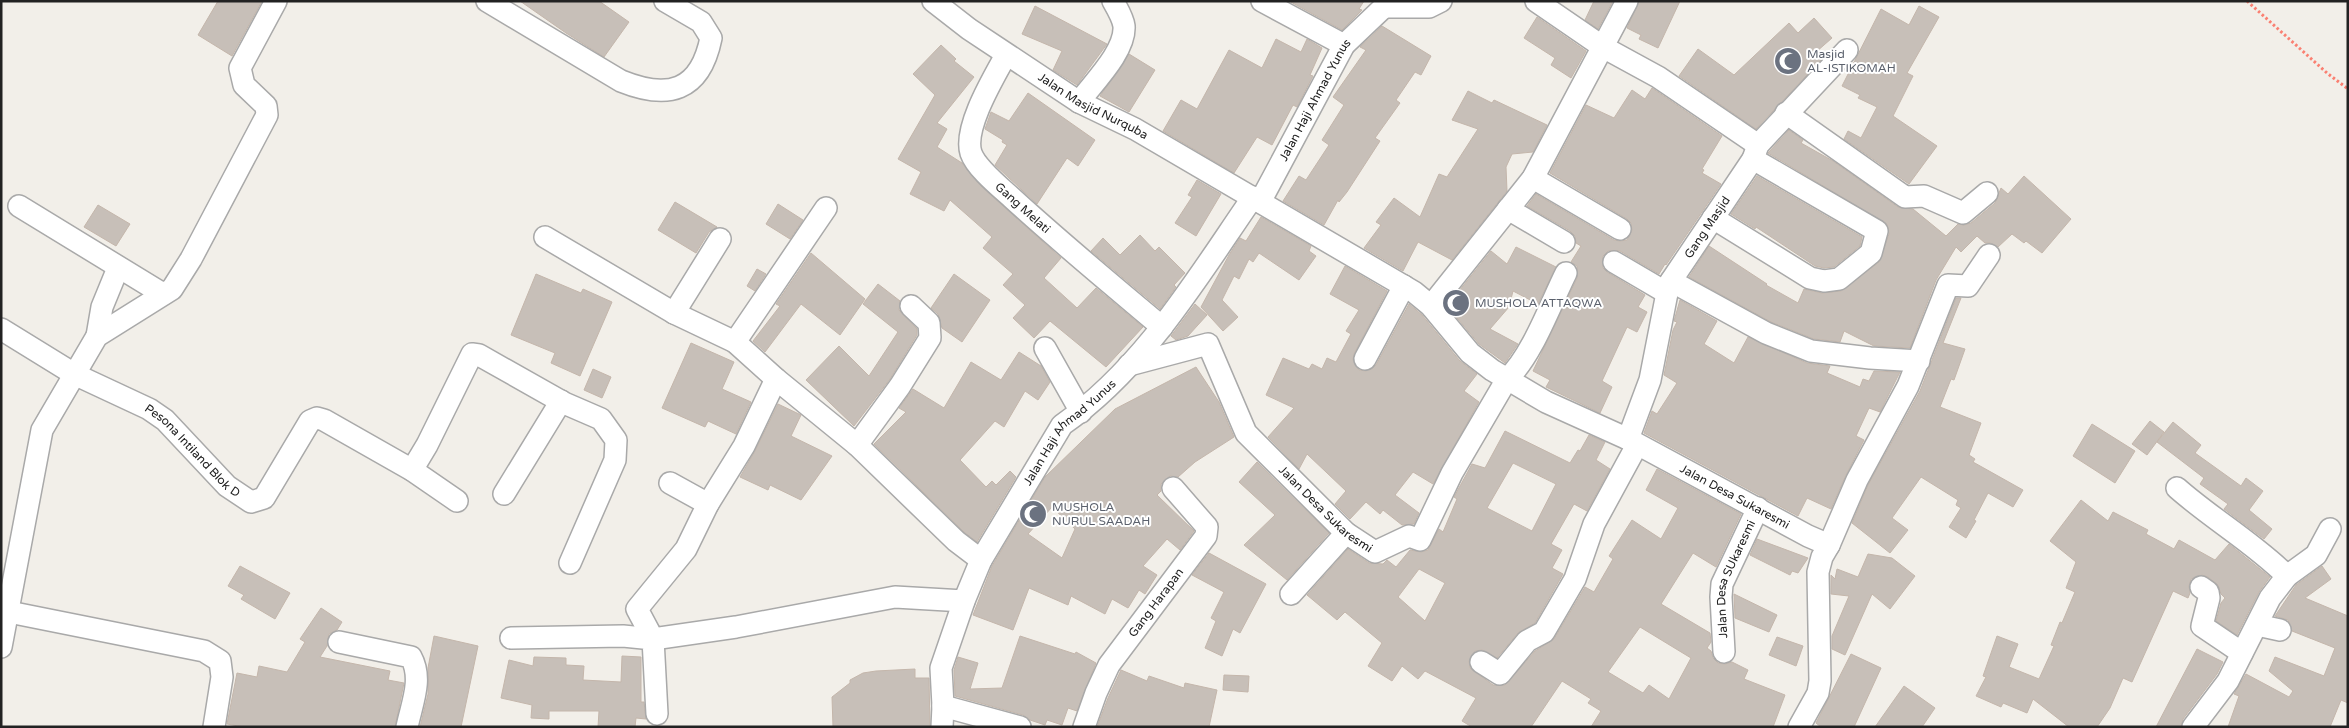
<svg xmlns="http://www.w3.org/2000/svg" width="2349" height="728" font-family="'Varela Round',sans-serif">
<rect width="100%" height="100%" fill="#f2efe9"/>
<path fill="#c7bfb8" stroke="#c4b6ab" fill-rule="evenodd" d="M218 1H262L232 56 198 35Z
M520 1H599L629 22 604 57 566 33Z
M1289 1H1364L1359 9 1362 10 1342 30Z
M1594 1H1613L1598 29 1585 20Z
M1639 1H1680L1658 48 1639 39 1641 35 1627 28Z
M1035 6 1107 44 1077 85 1053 70 1062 51 1022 34Z
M1919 6 1939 17 1907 73 1913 76 1893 116 1937 146 1909 184 1844 139 1848 131 1861 138 1877 107 1858 98 1860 95 1842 86 1881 9 1909 25Z
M1537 17 1586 51 1571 78 1551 65 1555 58 1524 38Z
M1814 18 1832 38 1816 52 1822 59 1756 129 1679 76 1698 49 1734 75 1789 23 1798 33Z
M1382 26 1431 56 1421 75 1415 72 1396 100 1400 103 1375 138 1380 141 1347 192 1339 202 1338 200 1324 225 1283 201 1299 176 1306 180 1329 145 1322 140 1344 105 1333 97 1366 50 1360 47Z
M1276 39 1301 52 1307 39 1322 48 1310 75 1313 76 1297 107 1293 105 1272 145 1257 137 1234 173 1163 131 1181 100 1197 109 1229 50 1262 68Z
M941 45 956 59 954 61 974 77 937 123 947 129 937 147 962 163 981 186 1061 258 1044 278 1077 308 1096 288 1143 327 1106 367 1050 321 1034 338 1013 318 1025 305 1003 285 1013 274 983 248 992 237 950 200 944 211 910 194 921 172 898 159 935 95 913 74Z
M1129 54 1155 70 1129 112 1100 96Z
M1652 88 1722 136 1702 169 1704 170 1702 173 1721 184 1666 265 1665 264 1659 274 1620 251H1608L1603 256V268L1607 272 1645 295 1638 307 1647 312 1637 332 1627 327 1602 381 1612 387 1600 413 1546 387 1550 380 1533 371 1577 278V266L1571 262 1581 246 1576 243 1575 236 1570 231 1527 206 1536 194 1614 240 1620 241 1627 240 1632 230 1631 223 1627 219 1550 173 1586 105 1614 118 1632 90 1645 99Z
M1468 91 1492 103 1494 100 1547 125 1533 152 1512 154 1506 167 1507 191 1452 260 1418 242 1403 271 1364 248 1381 225 1376 222 1394 198 1420 217 1439 174 1447 177 1478 129 1452 120Z
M1028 93 1095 140 1078 166 1067 158 1037 204 995 165 1007 145 1002 142 1003 140 985 129 991 112 1009 121Z
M1789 130 1803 140 1801 143 1833 161 1898 207 1913 209 1946 236 1958 224 1964 225 1971 223 1995 203 2001 188 2008 194 2024 176 2071 219 2042 253 2026 241 2024 243 2012 234 1998 247 1990 243H1985L1977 236 1961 252 1956 247 1936 280 1910 348 1874 346 1844 331 1840 342 1814 339 1771 322 1689 277 1709 246 1767 284 1766 285 1798 303 1804 289 1822 293 1841 291 1879 262 1889 234 1887 224 1768 153Z
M1757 176 1862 237 1860 246 1834 267 1824 268 1815 266 1756 227 1755 229 1731 214Z
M1197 180 1221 194 1196 236 1175 223 1192 197 1188 195Z
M675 202 717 227 709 232 696 253 658 230Z
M778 204 803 220 790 239 766 224Z
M98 205 130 224 116 246 84 227Z
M1261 217 1311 246 1309 251 1316 256 1299 280 1259 253 1253 262 1249 259 1239 279 1234 276 1222 300 1238 317 1223 331 1201 307 1229 255 1240 238 1246 241Z
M1140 235 1155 251 1159 247 1185 273 1174 285 1176 287 1160 309 1091 251 1103 238 1120 255Z
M1516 247 1556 267 1538 304 1513 291 1509 307 1490 329 1518 344 1505 363 1479 344 1447 306 1491 251 1507 264Z
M811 253 865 299 840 335 801 304 765 352 753 341 780 306 776 304Z
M1345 266 1387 291 1354 354 1353 360 1359 370 1366 371 1376 365 1409 304 1422 315 1460 361 1477 374 1464 391 1479 402 1433 484 1413 472 1395 495 1419 513 1414 524 1402 525 1383 510 1380 514 1366 502 1350 519 1335 504 1346 491 1307 454 1299 469 1268 437 1294 408 1266 395 1283 358 1309 369 1312 364 1322 369 1327 358 1336 362 1351 334 1346 331 1359 310 1330 294Z
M757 269 766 274 755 291 747 286Z
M536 274 581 293 583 289 612 302 580 376 551 363 555 353 511 335Z
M954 274 990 300 962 342 942 328 938 314 931 308Z
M878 284 900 301 899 310 917 329V335L890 379 854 426 806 380 839 346 869 376 898 332 863 304Z
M1956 298H1961L1943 343 1965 349 1954 380 1951 379 1940 407 1981 423 1969 455 1975 459 1973 462 2023 490 2013 507 1988 493 1974 520 1976 521 1966 538 1949 527 1961 508 1956 505 1958 500 1921 477 1892 518 1908 530 1890 553 1852 523 1868 485 1920 391Z
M1680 300 1717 321 1704 344 1734 363 1748 337 1807 363 1830 366 1827 373 1860 387 1863 379 1869 381 1874 371 1900 372 1880 412 1869 408 1856 436 1864 440 1846 475 1831 509 1807 498 1798 516 1644 433 1652 411 1657 414 1677 383 1664 375 1673 330 1677 322 1674 321Z
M1195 304 1207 315 1188 336 1176 340 1171 336Z
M691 343 734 362 722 389 751 402 736 434 708 421 705 427 662 408Z
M1019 352 1041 366 1050 382 1038 400 1025 391 1004 427 995 421 960 460 986 487 992 481 996 485 1010 471 1016 477 977 542 964 532 874 444 906 412 899 408 913 389 944 408 971 362 1001 380Z
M1196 367 1219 402 1234 437 1195 462 1178 477 1170 476 1161 484V491L1157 495 1194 531 1180 550 1167 539 1143 566 1157 575 1145 594 1139 590 1128 608 1112 599 1105 614 1071 596 1068 605 1029 588 1013 630 973 615 992 566 1045 477 1115 409ZM1052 507 1075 529 1062 558 1028 534Z
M593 369 611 377 602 398 584 390Z
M778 404 801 415 791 436 832 456 801 500 770 485 768 490 740 477 755 451Z
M2150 421 2164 432 2147 455 2132 444Z
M2173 422 2201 445 2195 453 2241 486 2246 478 2263 491 2249 510 2272 529 2264 539 2224 509 2228 504 2200 484 2204 478 2157 442Z
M2092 424 2135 451 2115 483 2073 456Z
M1505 431 1570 463 1578 450 1580 451 1589 435 1605 442 1596 460 1610 469 1587 511 1574 504 1551 544 1562 550 1552 568 1563 574 1535 623 1518 633 1497 658 1482 650 1475 651 1469 661 1470 668 1493 685H1505L1535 651 1554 639 1585 587 1594 592 1613 559 1609 556 1632 520 1661 539 1678 508 1646 490 1657 469 1741 514 1716 567 1693 553 1661 604 1710 633 1711 642 1707 648 1711 651 1713 658 1718 663 1725 664 1732 662 1748 670 1744 679 1785 695 1773 727H1591L1601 711 1588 703 1591 699 1562 681 1531 727H1472L1462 721 1476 698 1425 671 1418 679 1402 666 1392 681 1368 666 1382 643 1345 612 1337 620 1307 595 1348 549 1369 563 1383 564 1387 560 1396 567 1410 550 1421 552 1428 550 1439 529 1443 532 1457 499 1454 497 1472 464 1485 468ZM1513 463 1556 484 1532 531 1487 508ZM1419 569 1445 583 1425 621 1398 597ZM1640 627 1691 658 1669 699 1649 685 1643 693 1608 672Z
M1257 462 1329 533 1287 580 1244 545 1275 515 1239 482Z
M2081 500 2108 521 2113 512 2148 530 2146 534 2174 549 2179 540 2215 560 2229 544 2270 577 2259 592 2237 635 2216 621 2221 603 2225 598 2221 594 2218 585 2208 577 2202 575 2191 579 2189 586 2190 593 2188 598 2173 591 2132 682 2123 678 2110 708 2097 727H2069L2033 699 2027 713 2003 703 2001 707 1976 696 1986 677 1983 676 1997 636 2018 644 2009 667 2039 679 2054 646 2051 645 2060 622 2062 623 2075 592 2066 588 2076 562 2050 541Z
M1757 539 1808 558 1798 573 1792 571 1790 575 1750 555Z
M1209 553 1266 584 1240 633 1233 629 1222 656 1205 648 1216 621 1211 618 1224 592 1192 575Z
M1868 554 1892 558 1915 576 1890 609 1872 594 1845 655 1832 649V636L1849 596 1831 594V575L1835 579 1837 569 1858 577Z
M240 566 290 593 275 619 241 599 244 595 228 586Z
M2322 566 2331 579 2305 598 2348 616V703L2341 700 2330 727H2228L2239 696 2234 694 2246 674 2289 697 2293 691 2269 671 2275 657 2324 676 2335 648 2292 631 2288 620 2275 616 2296 585Z
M1734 594 1777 615 1769 632 1735 618Z
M321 608 342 622 337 630 329 634 327 646 320 657 390 671 388 680 404 683 395 727H244L227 724 237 673 257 677 259 666 287 672 305 642 300 639Z
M434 636 478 646 461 727H420L428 694V668Z
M1020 636 1075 654 1076 652 1096 663 1077 711 1068 708 1062 725 1047 720 1045 725 1030 720 1023 715 955 696 954 670 958 657 978 663 970 689 1002 688Z
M1777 637 1803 646 1796 666 1769 655Z
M2197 649 2223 662 2217 674 2183 719 2181 727H2156Z
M1851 654 1881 668 1854 727H1821L1816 723Z
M622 656 641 657V702H644L646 719 636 718 635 727H598L599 711H549V719L531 718 532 705 501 698 509 660 533 666 534 657 566 658V665L584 666 583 680 621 682Z
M915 669V678H929L930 727H833L832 697 850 683V680L863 673 876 671Z
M1121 670 1147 681 1149 676 1184 688 1185 683 1217 690 1209 727H1097L1108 698Z
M1224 675 1249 676 1248 692 1223 690Z
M1904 686 1935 708 1922 727H1875Z"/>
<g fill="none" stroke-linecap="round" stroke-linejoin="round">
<g stroke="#a9a9a9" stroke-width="24">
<g id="minor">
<path d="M487 1 621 81C668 100 700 92 711 38L701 22 665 1"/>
<path id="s1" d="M933 1 969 29 1079 102 1135 129 1414 292 1431 306 1470 353 1492 370 1546 402 1628 439 1808 536 1829 545 1822 557 1818 572 1820 681 1818 693 1799 727"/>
<path d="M1262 1 1344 45"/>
<path d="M1536 1 1603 47 1658 77 1758 145"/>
<path d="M1384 7H1429L1441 1"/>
<path id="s2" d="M1006 55C994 77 963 128 971 153 976 168 1001 188 1012 198 1061 243 1112 285 1162 327"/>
<path d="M1079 102C1093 83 1126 51 1124 26 1123 18 1117 8 1113 1"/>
<path d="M1786 113 1905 197 1924 196 1963 213 1987 193"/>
<path d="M1533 178 1620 229"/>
<path id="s3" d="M1260 202 1344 45 1384 7 1388 1"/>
<path d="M19 206 163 294"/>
<path d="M1508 209 1564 242"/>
<path d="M1713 218 1810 278 1824 281 1839 279 1871 253 1877 231 1753 159"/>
<path d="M545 237 674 313 735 342 776 379 857 445 956 541 981 560"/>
<path d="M1614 262 1667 293"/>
<path d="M1671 281 1766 333 1811 351 1870 358 1919 361"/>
<path d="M1431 306 1533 178 1627 1"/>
<path d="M674 313 720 239"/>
<path id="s4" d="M1 329 74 374 149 409 165 420 227 486 251 502 264 498 310 421 317 418 324 420 412 470 457 501"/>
<path d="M97 336 102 307 118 268"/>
<path d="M735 342 826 208"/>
<path d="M1045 348 1081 412"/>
<path d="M1365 359 1404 286"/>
<path id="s5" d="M1129 365 1208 344 1246 433 1346 533 1375 552 1409 536 1420 540 1452 473 1507 379C1532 356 1550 305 1566 273"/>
<path d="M776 379 744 446 708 504 686 549 637 609 653 639 736 627 895 597 964 601"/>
<path id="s6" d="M1628 439 1650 380 1667 293 1671 281 1753 159 1758 145 1847 50"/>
<path d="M857 445 900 386 930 338 929 323 911 306"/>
<path d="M412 470 427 445 472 354 479 355 564 403 601 419 616 440 615 460 570 563"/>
<path d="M670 483 708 504"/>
<path d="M2177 488C2212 519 2254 543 2287 576"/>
<path d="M504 494 561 401"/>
<path d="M1829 545 1857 480 1908 386 1948 285 1968 286 1989 255"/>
<path d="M2201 587 2208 592 2209 598 2202 626 2242 653"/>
<path d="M1291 594 1346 533"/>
<path d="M9 612 204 651 220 661 222 677 214 727"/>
<path d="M2257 625 2280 630"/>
<path d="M511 638 623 636 653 639 657 714"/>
<path d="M339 642 411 657C423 679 412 703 407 727"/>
<path d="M1 647 42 430 97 336 172 289 191 259 267 115 266 106 244 85 240 68 276 1"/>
<path id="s7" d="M1724 652 1721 597 1722 584 1758 508"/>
<path d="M1481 662 1500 674 1527 641 1544 632 1575 579 1594 524 1637 445"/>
<path d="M943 706 1020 727"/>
<path id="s8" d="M942 727 943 706 941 668 964 601 981 560 1062 425C1144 368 1197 278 1253 197"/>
<path id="s9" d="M1084 727 1096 693 1109 665 1206 536 1207 527 1173 488"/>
<path d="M2193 727 2228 681 2270 598 2287 576 2316 555 2330 529"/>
</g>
</g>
<path stroke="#fa8072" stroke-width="3" stroke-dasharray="2.5 2.5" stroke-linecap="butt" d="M2247 1 2327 73 2348 89"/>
<use href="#minor" stroke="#fff" stroke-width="21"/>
</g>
<defs>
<g id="mosque-disc" transform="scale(1.4375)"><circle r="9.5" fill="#6b7280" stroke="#fff"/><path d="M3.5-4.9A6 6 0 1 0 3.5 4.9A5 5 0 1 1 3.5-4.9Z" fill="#fff"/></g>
</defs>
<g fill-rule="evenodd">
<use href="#mosque-disc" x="1788" y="61"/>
<use href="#mosque-disc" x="1456" y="303"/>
<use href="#mosque-disc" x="1033" y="514"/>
</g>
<g text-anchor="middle" stroke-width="4" stroke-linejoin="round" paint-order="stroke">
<g font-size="12" fill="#5b616d" stroke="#fff" text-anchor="start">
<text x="1807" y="58">Masjid<tspan x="1807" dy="14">AL-ISTIKOMAH</tspan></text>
<text x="1475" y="307">MUSHOLA ATTAQWA</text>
<text x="1052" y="511">MUSHOLA<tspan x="1052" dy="14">NURUL SAADAH</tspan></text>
</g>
<g font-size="12" fill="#222" stroke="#fff">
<text dy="4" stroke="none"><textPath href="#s3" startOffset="116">Jalan Haji Ahmad Yunus</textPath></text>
<text dy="4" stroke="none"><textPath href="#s1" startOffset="192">Jalan Masjid Nurquba</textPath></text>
<text dy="4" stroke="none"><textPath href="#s2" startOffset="182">Gang Melati</textPath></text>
<text dy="4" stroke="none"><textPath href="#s6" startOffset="229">Gang Masjid</textPath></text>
<text dy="4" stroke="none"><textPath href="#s8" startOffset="331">Jalan Haji Ahmad Yunus</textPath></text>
<text dy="4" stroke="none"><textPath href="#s4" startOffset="229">Pesona Intiland Blok D</textPath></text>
<text dy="4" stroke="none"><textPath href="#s1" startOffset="948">Jalan Desa Sukaresmi</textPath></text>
<text dy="4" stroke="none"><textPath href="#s5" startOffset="289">Jalan Desa Sukaresmi</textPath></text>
<text dy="4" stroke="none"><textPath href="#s7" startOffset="76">Jalan Desa SUkaresmi</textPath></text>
<text dy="4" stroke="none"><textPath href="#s9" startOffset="145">Gang Harapan</textPath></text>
</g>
</g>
<rect width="2349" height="728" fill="none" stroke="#222222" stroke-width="5"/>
</svg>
